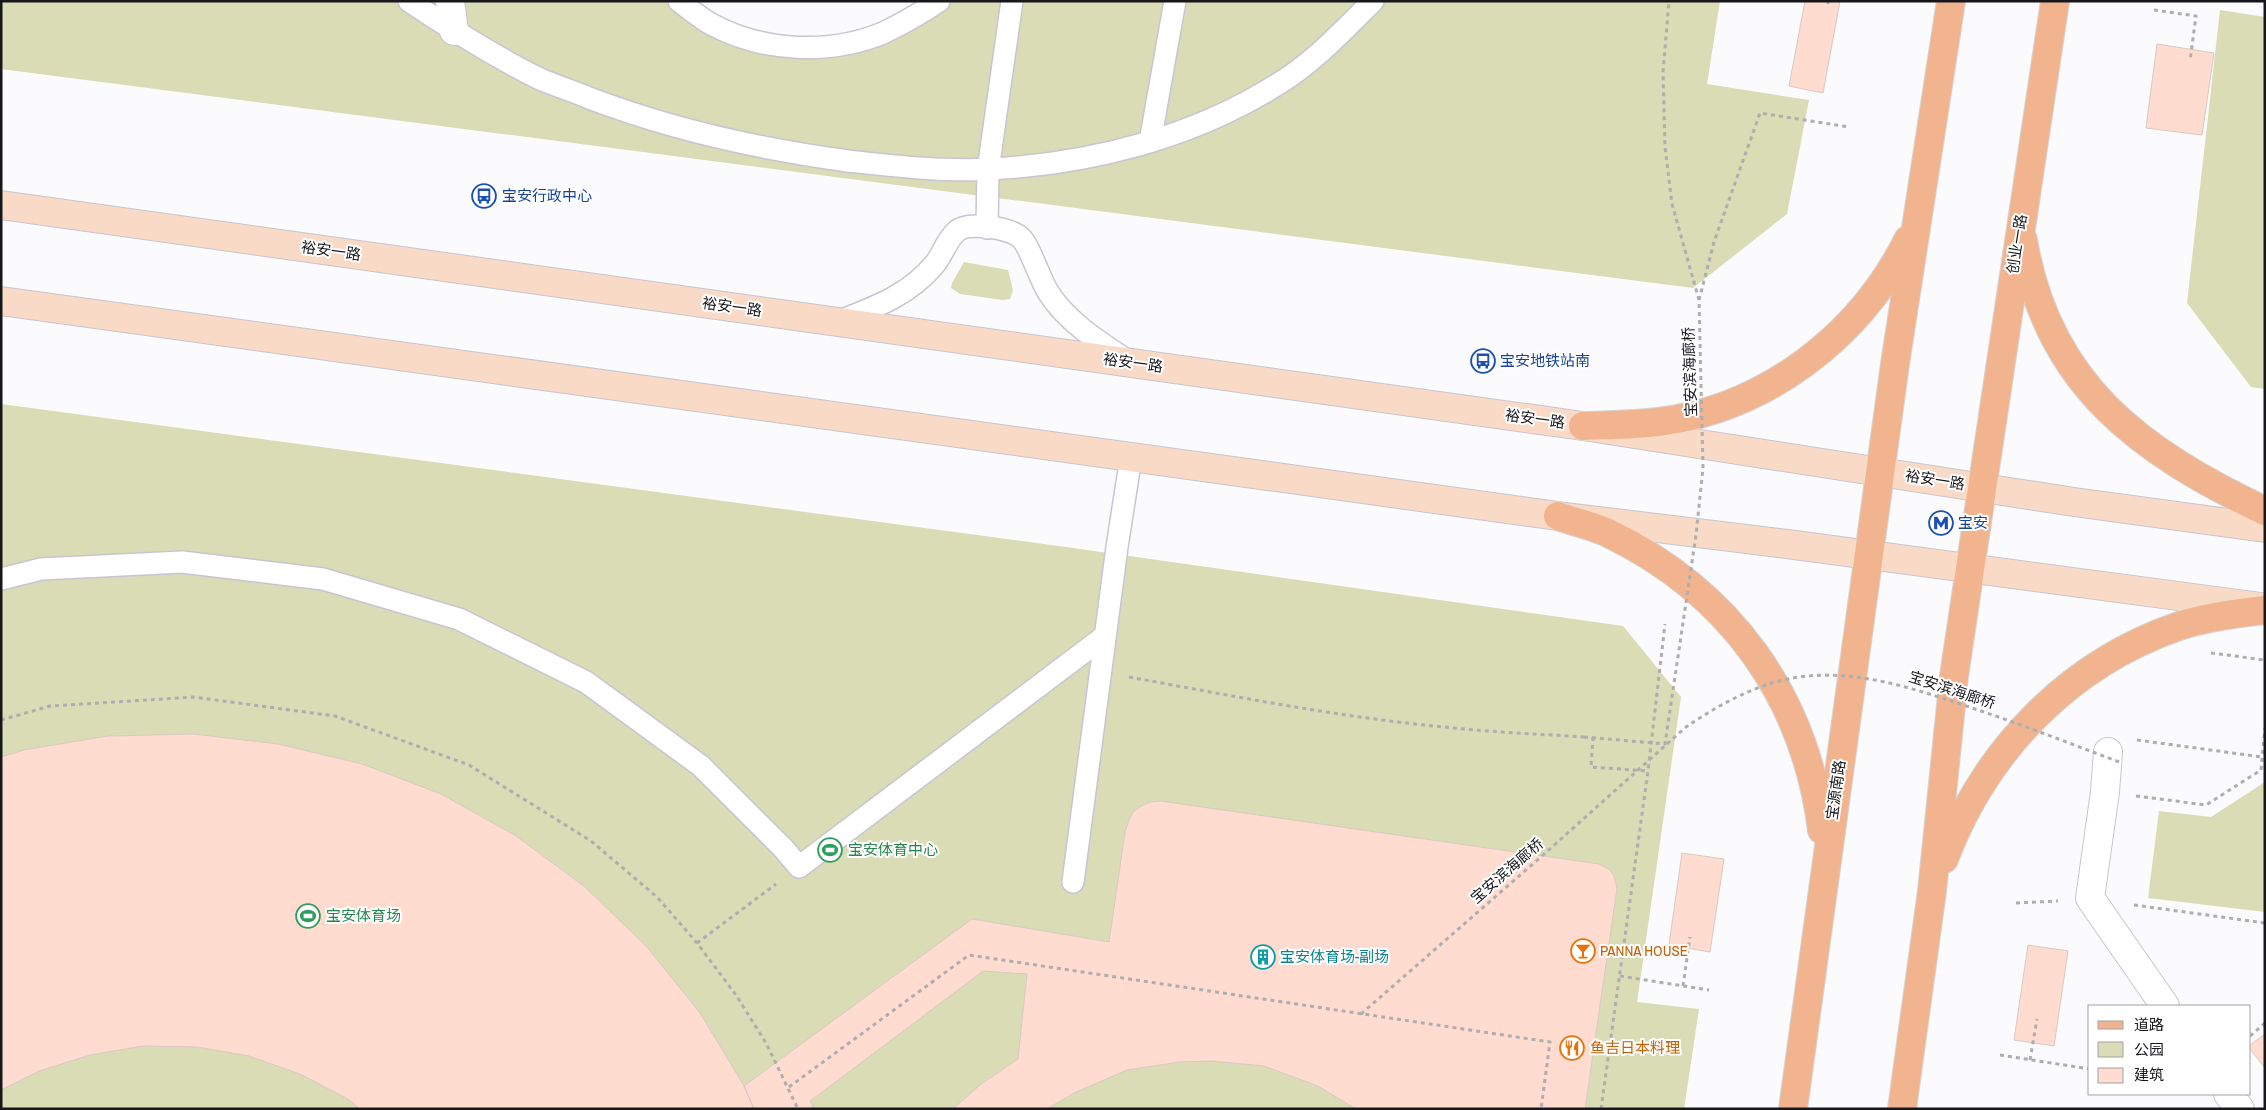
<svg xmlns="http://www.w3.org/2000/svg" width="2266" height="1110" font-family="'Archivo Narrow','Noto Sans SC',sans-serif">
<rect width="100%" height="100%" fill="#fbfafd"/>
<path fill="#d9dcb5" d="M1 1H679L712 25 842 45 939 1H1720L1707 84 1809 100 1787 214 1693 288 1 69Z
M2220 10 2265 17V389L2251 387 2187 303Z
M964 262 1008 270 1013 290 1010 299 1003 300 960 294 951 288 952 283Z
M1 404 1066 547 1623 626 1681 697 1637 1002 1699 1009 1684 1109H1Z
M2265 782V912L2148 898 2159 811 2211 817Z"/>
<path fill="#ffdccf" stroke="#d8c9c4" d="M1805 1H1840L1823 93 1789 86Z
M2157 44 2214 53 2202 135 2146 128Z
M193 734 278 744 362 764 441 794 516 836 585 887 646 946 700 1013 744 1086 754 1109H360L348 1099 300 1074 249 1056 197 1047 143 1046 90 1055 39 1071 1 1090V757L24 750 108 736Z
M1160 801 1599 864 1610 870 1614 876 1617 888 1585 1109H1356L1318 1086 1264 1066 1212 1061 1180 1062 1127 1070 1074 1093 1047 1109H953L980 1085 1018 1059 1027 974 983 971 810 1101 814 1109H754L744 1086 972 919 1109 942 1125 832 1129 820 1133 812 1141 806 1150 802Z
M1682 853 1724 859 1710 952 1669 945Z
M2028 945 2068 951 2054 1046 2014 1040Z
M2265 1034V1068L2250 1049V1045Z"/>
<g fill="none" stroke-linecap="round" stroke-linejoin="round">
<g stroke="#c8c5d2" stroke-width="24">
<path id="lane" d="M409 1C451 29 495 57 540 79 556 86 573 91 589 98 673 130 759 149 848 161 894 166 944 172 990 169 1089 164 1193 138 1278 84 1313 63 1344 30 1373 1
M679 1C690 9 701 19 713 25 764 52 830 55 883 33 902 24 921 13 939 1
M1150 142 1175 1
M987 228 988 170 1012 1
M837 322C873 308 908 296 934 265 943 255 946 240 957 231 968 221 1011 228 1021 238 1029 245 1040 279 1048 292 1067 322 1099 342 1128 361
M1 579 41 569 182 562 323 579 459 619 586 682 701 766 784 849 799 867 1105 636
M1073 882 1117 547 1131 457"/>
</g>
<g stroke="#c8c5d2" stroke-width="30">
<path id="street" d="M450 1 454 31
M2108 752 2105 792 2090 898 2165 1006
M2228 1094 2240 1109"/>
</g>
<g stroke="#c8c5d2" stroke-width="30">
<path id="secondary" d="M1 205 1583 426 2074 502 2265 528
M1 301 1558 516 1787 544 2261 607"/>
</g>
<g stroke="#d5d5d6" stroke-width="30">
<path id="primary" d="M2023 240C2047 385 2141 452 2265 511
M1583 426C1608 425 1633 425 1658 422 1766 409 1860 336 1908 240
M1558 516C1574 522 1593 526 1608 533 1730 592 1805 696 1822 830
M1944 859C1985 751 2068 664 2179 626 2207 617 2236 613 2265 610
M1793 1109 1895 364 1951 1
M1902 1109 1932 891 1954 676 2055 1"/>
</g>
<path stroke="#aeadb0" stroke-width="3" stroke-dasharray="4 4" stroke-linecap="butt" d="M1828 4V1
M2154 10 2196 16 2190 61
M1699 300 1714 242 1760 113 1849 127
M2211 653 2265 660
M1129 677C1233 696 1338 717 1444 727 1490 732 1537 734 1584 737
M1 720 50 706 193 697 335 716 469 765 591 841 657 897 697 943 736 995 766 1043 798 1109
M1593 737 1591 767 1648 771
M2137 740 2262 757
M2136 796 2206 805 2261 770 2265 728
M2016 903 2058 901
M2134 905 2265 923
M697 943 776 884
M1620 976 1709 990
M1683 986 1690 937
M1361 1014 1542 856
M2250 1036 2265 1023
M2000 1055 2090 1069
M2030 1060 2037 1019
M789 1087 969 955 1550 1042 1541 1109
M1601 1109 1648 771 1665 624"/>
<use href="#lane" stroke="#fff" stroke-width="21"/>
<use href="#street" stroke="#fff" stroke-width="28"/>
<use href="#secondary" stroke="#f8dac7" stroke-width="28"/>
<use href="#primary" stroke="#f2b48f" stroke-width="28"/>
<path stroke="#aeadb0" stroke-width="3" stroke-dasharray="4 4" stroke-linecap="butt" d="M1584 737 1665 744 1696 535 1703 468 1699 300 1672 204 1665 147 1663 72 1669 1
M1542 856 1686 727C1720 704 1758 683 1799 677 1858 669 1915 689 1969 707 2021 724 2071 744 2122 763"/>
</g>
<defs>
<g id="bus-ring" transform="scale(1.25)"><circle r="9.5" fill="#fff" stroke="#1a4fb4" stroke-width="1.5"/><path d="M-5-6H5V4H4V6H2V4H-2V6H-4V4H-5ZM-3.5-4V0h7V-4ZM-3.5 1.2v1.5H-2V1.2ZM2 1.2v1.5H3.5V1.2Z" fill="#1a4fb4"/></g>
<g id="metro-ring" transform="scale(1.25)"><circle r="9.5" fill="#fff" stroke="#1a4fb4" stroke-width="1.5"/><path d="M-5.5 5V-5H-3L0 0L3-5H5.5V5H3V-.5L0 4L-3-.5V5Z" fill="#1a4fb4"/></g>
<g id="stadium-ring" transform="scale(1.25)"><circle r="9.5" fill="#fff" stroke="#2e9e5b" stroke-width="1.5"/><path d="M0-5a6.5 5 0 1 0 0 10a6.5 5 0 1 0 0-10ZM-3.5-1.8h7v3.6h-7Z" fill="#2e9e5b"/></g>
<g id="bar-ring" transform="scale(1.25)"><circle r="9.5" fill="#fff" stroke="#e8710a" stroke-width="1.5"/><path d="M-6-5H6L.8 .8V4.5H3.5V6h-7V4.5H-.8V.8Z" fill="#e8710a"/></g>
<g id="building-ring" transform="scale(1.25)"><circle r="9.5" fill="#fff" stroke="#0f9aa8" stroke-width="1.5"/><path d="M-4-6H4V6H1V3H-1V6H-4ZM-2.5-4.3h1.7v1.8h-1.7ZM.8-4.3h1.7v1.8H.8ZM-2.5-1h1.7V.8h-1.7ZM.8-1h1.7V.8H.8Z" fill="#0f9aa8"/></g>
<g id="restaurant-ring" transform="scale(1.25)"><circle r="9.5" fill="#fff" stroke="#e8710a" stroke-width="1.5"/><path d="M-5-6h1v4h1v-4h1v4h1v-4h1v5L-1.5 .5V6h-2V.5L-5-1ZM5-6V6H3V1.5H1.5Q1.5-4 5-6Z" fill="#e8710a"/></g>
</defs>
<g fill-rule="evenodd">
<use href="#bus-ring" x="484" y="196"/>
<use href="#bus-ring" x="1483" y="361"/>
<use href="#metro-ring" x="1941" y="523"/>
<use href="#stadium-ring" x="830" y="850"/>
<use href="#stadium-ring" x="308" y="916"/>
<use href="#bar-ring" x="1583" y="951"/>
<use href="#building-ring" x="1263" y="957"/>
<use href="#restaurant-ring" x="1572" y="1048"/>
</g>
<g text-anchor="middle" stroke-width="4" stroke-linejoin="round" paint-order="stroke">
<g font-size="15" fill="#164399" stroke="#fff" text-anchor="start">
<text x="502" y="201">宝安行政中心</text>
<text x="1500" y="366">宝安地铁站南</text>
<text x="1958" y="528">宝安</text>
</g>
<g font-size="15" fill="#17161a" stroke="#fff">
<text transform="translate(2017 244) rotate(-81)" y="5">创业一路</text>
<text transform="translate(331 251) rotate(8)" y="5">裕安一路</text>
<text transform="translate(732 307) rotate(8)" y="5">裕安一路</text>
<text transform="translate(1133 363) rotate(8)" y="5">裕安一路</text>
<text transform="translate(1690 372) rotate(-92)" y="5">宝安滨海廊桥</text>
<text transform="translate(1535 419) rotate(8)" y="5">裕安一路</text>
<text transform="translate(1935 480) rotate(9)" y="5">裕安一路</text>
<text transform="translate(1952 690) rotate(18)" y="5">宝安滨海廊桥</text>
<text transform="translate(1836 790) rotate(-82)" y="5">宝源南路</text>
<text transform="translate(1507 871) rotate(-41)" y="5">宝安滨海廊桥</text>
</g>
<g font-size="15" fill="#27864d" stroke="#fff" text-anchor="start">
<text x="848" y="855">宝安体育中心</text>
<text x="326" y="921">宝安体育场</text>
</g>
<g font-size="15" fill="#c56008" stroke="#fff" text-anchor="start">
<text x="1600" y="956">PANNA HOUSE</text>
<text x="1590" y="1053">鱼吉日本料理</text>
</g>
<g font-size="15" fill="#0d838f" stroke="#fff" text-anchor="start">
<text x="1280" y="962">宝安体育场-副场</text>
</g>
</g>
<rect width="2266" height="1110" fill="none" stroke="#17161a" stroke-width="5"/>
<rect x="2088" y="1005" width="162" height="90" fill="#ffffff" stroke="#a2a2a3"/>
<rect x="2098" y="1021" width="25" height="8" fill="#f2b48f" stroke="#a2a2a3"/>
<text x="2134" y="1030" font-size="15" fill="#17161a">道路</text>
<rect x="2098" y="1042" width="25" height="15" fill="#d9dcb5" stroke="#a2a2a3"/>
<text x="2134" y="1055" font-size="15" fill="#17161a">公园</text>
<rect x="2098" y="1068" width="25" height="15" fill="#ffdccf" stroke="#a2a2a3"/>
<text x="2134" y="1080" font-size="15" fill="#17161a">建筑</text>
</svg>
